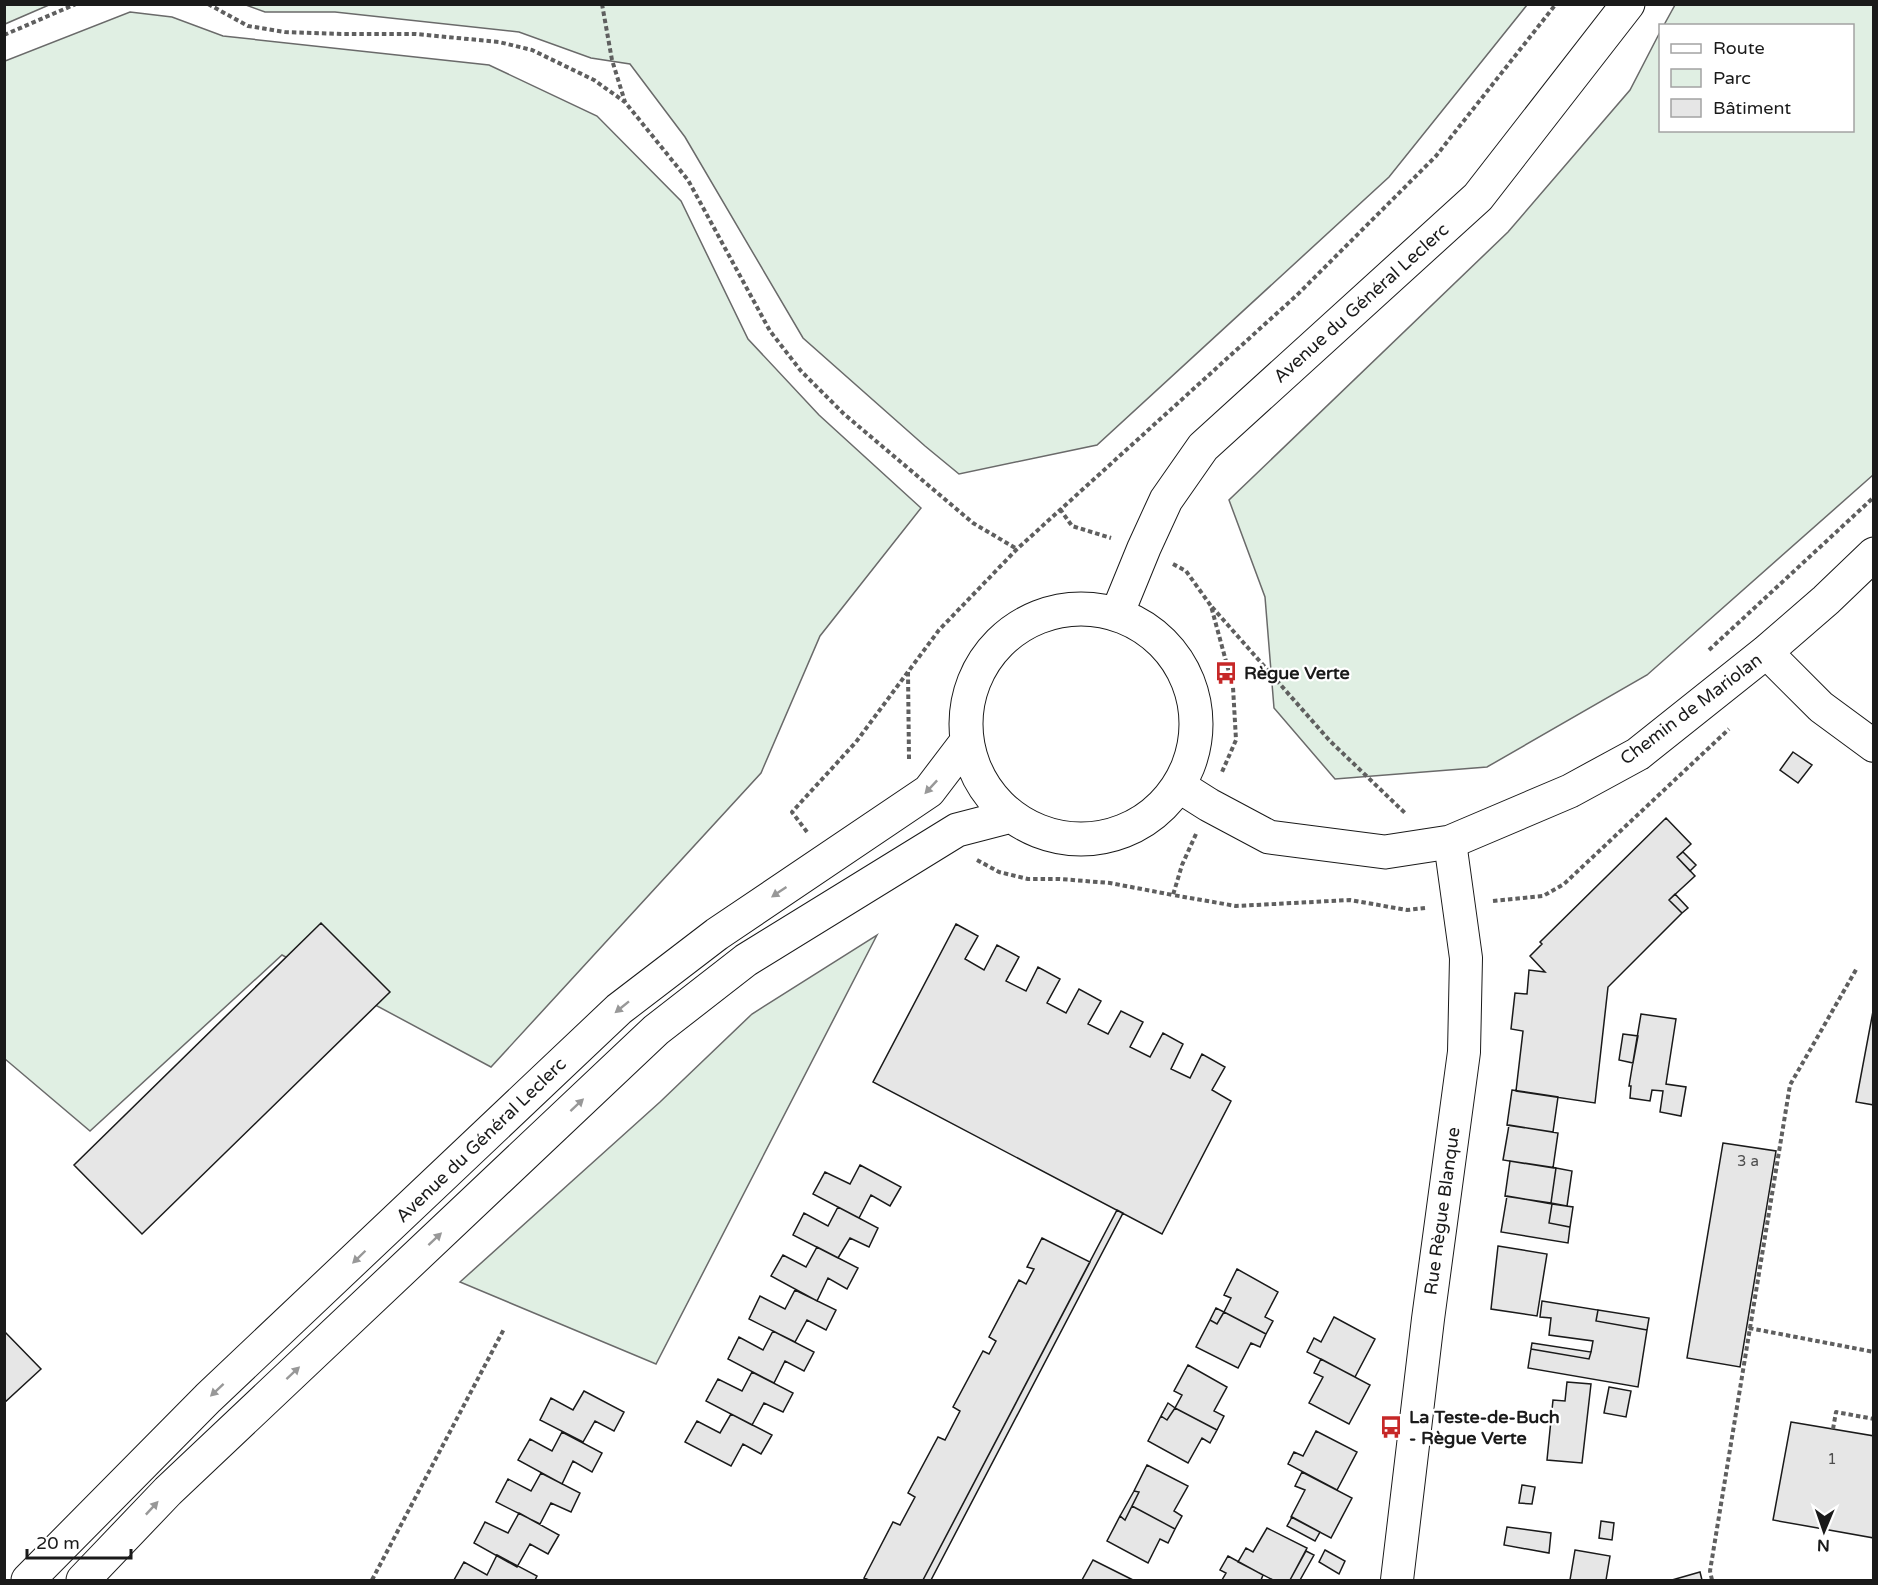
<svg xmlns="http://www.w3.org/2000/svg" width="1878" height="1585" font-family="'Varela Round',sans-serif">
<rect width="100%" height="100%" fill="#fff"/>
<path fill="#e0efe3" stroke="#6a6a6a" stroke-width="1.5" d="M5 4H49V5L5 24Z
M246 5 1527 4V5L1389 177 1097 445 959 474 925 446 803 338 685 137 630 64 591 58 519 32 335 12H265Z
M1675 5H1873V475L1647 675 1487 767 1335 779 1274 708 1265 597 1229 500 1508 232 1630 90 1660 32V130H1852V26L1664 25Z
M130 12 172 17 223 36 489 65 597 116 681 201 748 339 819 415 921 508 820 636 761 773 491 1067 282 955 90 1131 5 1059V61Z
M877 935 656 1364 460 1282 660 1102 752 1014Z"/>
<path fill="#e6e6e6" stroke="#1a1a1a" stroke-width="1.5" d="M1793 752 1812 765 1798 783 1780 770Z
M1666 818 1691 844 1677 857 1695 876 1669 900 1682 913 1608 987 1595 1103 1516 1091 1523 1031 1511 1029 1515 993 1527 994 1529 970 1545 972 1530 956 1542 944 1540 942Z
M1683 852 1696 865 1690 871 1677 857Z
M1675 894 1688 908 1682 913 1669 900Z
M321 923 390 992 142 1234 74 1165Z
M956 924 978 936 965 959 984 970 997 945 1019 957 1006 981 1026 991 1038 967 1060 979 1047 1003 1066 1013 1079 989 1101 1001 1088 1024 1108 1034 1121 1011 1143 1022 1130 1047 1150 1057 1163 1033 1183 1044 1171 1069 1190 1078 1202 1054 1225 1067 1212 1090 1231 1101 1162 1234 873 1082Z
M1874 1006V1105L1856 1102Z
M1641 1014 1676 1019 1666 1084 1686 1087 1681 1116 1660 1112 1663 1091 1652 1090 1650 1101 1630 1098 1631 1086H1629Z
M1623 1034 1638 1036 1633 1063 1619 1060Z
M1512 1090 1558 1097 1553 1132 1507 1125Z
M1509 1125 1558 1133 1553 1168 1503 1160Z
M1723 1143 1776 1151 1740 1367 1687 1358Z
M1510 1161 1556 1168 1551 1203 1505 1196Z
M860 1165 901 1187 890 1206 871 1195 859 1218 813 1194 825 1172 850 1184Z
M1556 1168 1572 1171 1567 1206 1551 1203Z
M1507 1196 1552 1204 1549 1223 1570 1227 1568 1243 1501 1232Z
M1552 1204 1573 1207 1570 1227 1549 1223Z
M838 1207 878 1228 869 1247 850 1238 838 1258 793 1235 804 1213 828 1226Z
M1117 1210 1123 1213 931 1580H923Z
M1042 1238 1090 1262 923 1580H869L864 1578 893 1522 900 1525 915 1497 908 1493 938 1437 945 1440 960 1411 953 1407 983 1351 989 1354 996 1341 989 1337 1019 1280 1026 1284 1034 1269 1027 1267Z
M1498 1246 1547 1254 1537 1316 1491 1309Z
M817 1247 858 1268 847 1289 828 1278 817 1301 771 1276 783 1255 806 1267Z
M1237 1269 1278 1292 1265 1317 1273 1321 1266 1334 1224 1312 1231 1298 1224 1295Z
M795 1290 836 1310 826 1330 807 1320 795 1342 749 1319 760 1296 785 1309Z
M1542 1301 1598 1310 1596 1321 1647 1330 1638 1387 1528 1368 1531 1349 1589 1359 1591 1352 1593 1341 1549 1335 1551 1318 1540 1317Z
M1216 1308 1224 1312 1217 1324 1210 1320Z
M1598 1310 1649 1318 1647 1330 1596 1321Z
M1224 1312 1266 1334 1260 1347 1251 1343 1238 1368 1196 1347 1210 1320 1217 1324Z
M1334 1317 1375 1339 1355 1377 1307 1352 1314 1338 1321 1342Z
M4 1331 41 1369 4 1403Z
M773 1331 814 1352 804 1371 785 1361 774 1383 728 1359 739 1337 763 1350Z
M1532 1343 1591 1352 1589 1359 1531 1349Z
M1321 1359 1370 1385 1349 1424 1309 1403 1323 1377 1314 1373Z
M1188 1365 1227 1387 1214 1411 1224 1416 1217 1430 1175 1408 1182 1395 1174 1391Z
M752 1372 793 1393 783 1412 764 1403 752 1425 706 1401 718 1379 742 1391Z
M1567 1382 1591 1384 1582 1463 1547 1460 1553 1400 1565 1401Z
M1609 1387 1631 1391 1626 1417 1604 1413Z
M584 1391 624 1412 614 1431 595 1421 583 1442 540 1420 551 1398 573 1410Z
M1168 1403 1175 1408 1167 1420 1161 1416Z
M1175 1408 1217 1430 1210 1443 1202 1438 1188 1463 1148 1441 1161 1416 1167 1420Z
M731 1414 772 1435 761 1454 743 1444 731 1466 685 1442 697 1421 720 1433Z
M1791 1422 1874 1436V1538L1773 1520Z
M1316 1431 1357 1452 1337 1490 1288 1464 1294 1452 1303 1456Z
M562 1432 602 1453 592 1472 573 1461 562 1484 518 1460 530 1439 552 1451Z
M1147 1465 1188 1486 1174 1511 1182 1516 1175 1529 1132 1506 1139 1492 1134 1491Z
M1302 1472 1352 1498 1331 1538 1291 1517 1305 1490 1295 1486Z
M541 1473 580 1493 571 1512 551 1503 540 1524 496 1502 508 1479 531 1491Z
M1522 1485 1535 1487 1532 1504 1519 1503Z
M1134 1491 1139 1492 1125 1520 1120 1516Z
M1132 1506 1175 1529 1168 1543 1160 1539 1148 1563 1107 1541 1120 1516 1125 1520Z
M519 1513 559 1535 548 1554 530 1544 517 1567 474 1543 485 1522 508 1533Z
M1292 1517 1320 1532 1315 1541 1287 1526Z
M1601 1521 1614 1523 1612 1540 1599 1538Z
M1507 1527 1551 1533 1549 1553 1504 1545Z
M1267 1528 1307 1548 1290 1580H1273L1238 1562 1246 1548 1253 1552Z
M1325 1550 1345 1561 1339 1574 1319 1562Z
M1575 1550 1610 1556 1606 1580H1570Z
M1306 1551 1314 1555 1300 1580H1290Z
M497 1555 537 1576 535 1580H454L464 1562 487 1575Z
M1228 1556 1263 1575 1261 1580H1222L1226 1573 1220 1570Z
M1093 1560 1133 1580H1082Z
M1700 1572 1702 1580H1672Z"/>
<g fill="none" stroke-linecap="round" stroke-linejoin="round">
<g stroke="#1a1a1a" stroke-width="34">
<path id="street" d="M1766 652 1821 707 1874 746
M1397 1580 1428 1319 1464 1052 1466 958 1450 842"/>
</g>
<g stroke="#1a1a1a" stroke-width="35">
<path id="secondary" d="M966 724a115 115 0 1 1 230 0a115 115 0 1 1-230 0Z
M1117 614 1144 548 1166 500 1203 447 1478 197 1628 4
M1179 786 1209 805 1269 837 1385 852 1450 842 1570 791 1638 754 1766 652 1826 600 1874 554
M28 1580 208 1398 619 1009 717 934 929 791 967 741
M83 1580 168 1491 656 1030 746 960 957 830 1011 816"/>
</g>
<path stroke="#5f5f5f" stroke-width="4" stroke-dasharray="4.5 3" stroke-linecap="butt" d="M208 4 248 26 285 32 341 34H416L499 42 532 50 594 80 625 102 688 180 770 331 801 371 844 414 973 523 1017 549
M602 4 612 60 625 102
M4 35 76 4
M1060 509 1072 526 1111 538
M1173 564 1186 571 1211 606 1233 687 1236 740 1222 772
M1212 607 1330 741 1406 814
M1709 650 1874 497
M908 672 909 759
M807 832 792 812 856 742 939 630 1017 549 1297 295 1436 156 1556 4
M1196 834 1182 865 1173 895 1236 906 1350 900 1407 910 1425 908
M977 860 999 872 1028 879H1060L1110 883 1173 895
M1493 901 1543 896 1564 884 1729 729
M1749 1328 1874 1352
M1833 1429 1836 1412 1874 1419
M372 1580 504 1329
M1712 1580 1710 1571 1790 1085 1857 968"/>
<use href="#street" stroke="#fff" stroke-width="32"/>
<use href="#secondary" stroke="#fff" stroke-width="33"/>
</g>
<defs><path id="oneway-solid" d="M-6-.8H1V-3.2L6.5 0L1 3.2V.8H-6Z" transform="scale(1.5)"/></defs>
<g fill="#989898">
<use href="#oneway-solid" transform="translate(931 787) rotate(133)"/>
<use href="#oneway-solid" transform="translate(779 892) rotate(146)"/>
<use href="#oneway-solid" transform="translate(622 1007) rotate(141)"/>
<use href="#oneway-solid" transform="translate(577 1105) rotate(-43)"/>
<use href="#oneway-solid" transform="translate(435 1239) rotate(-43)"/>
<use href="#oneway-solid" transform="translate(359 1257) rotate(136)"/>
<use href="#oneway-solid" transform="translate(293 1373) rotate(-43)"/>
<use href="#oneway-solid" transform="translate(217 1390) rotate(137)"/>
<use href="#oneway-solid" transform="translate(152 1508) rotate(-47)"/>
</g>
<defs>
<g id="bus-bare" transform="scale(1.8)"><path d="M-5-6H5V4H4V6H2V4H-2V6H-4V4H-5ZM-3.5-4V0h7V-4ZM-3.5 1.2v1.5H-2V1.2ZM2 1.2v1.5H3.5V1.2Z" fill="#c62828" stroke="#fff" stroke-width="2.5" paint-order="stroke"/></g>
</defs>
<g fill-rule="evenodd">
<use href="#bus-bare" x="1226" y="673"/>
<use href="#bus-bare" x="1391" y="1427"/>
</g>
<g text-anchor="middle" stroke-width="4.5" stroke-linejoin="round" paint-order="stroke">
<g font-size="15" fill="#4d4d4d">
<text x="1748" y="1166">3 a</text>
<text x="1832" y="1464">1</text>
</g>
<g font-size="18" fill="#1a1a1a" stroke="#fff">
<text transform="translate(1361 303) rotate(-42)" y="6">Avenue du Général Leclerc</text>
<text transform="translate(1691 709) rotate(-37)" y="6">Chemin de Mariolan</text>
<text transform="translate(481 1140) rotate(-44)" y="6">Avenue du Général Leclerc</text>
<text transform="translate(1442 1211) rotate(-82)" y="6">Rue Règue Blanque</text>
</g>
<g font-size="18" font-weight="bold" fill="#1a1a1a" stroke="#fff" text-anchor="start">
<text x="1244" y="679">Règue Verte</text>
<text x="1409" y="1423">La Teste-de-Buch<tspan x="1409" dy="21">- Règue Verte</tspan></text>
</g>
</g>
<rect width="1878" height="1585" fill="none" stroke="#1a1a1a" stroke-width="12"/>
<rect x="1659" y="24" width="195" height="108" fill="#ffffff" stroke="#a3a3a3" stroke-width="1.5"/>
<rect x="1671" y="44" width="30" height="9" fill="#ffffff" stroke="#a3a3a3" stroke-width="1.5"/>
<text x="1713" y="54" font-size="18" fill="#1a1a1a">Route</text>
<rect x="1671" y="69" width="30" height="18" fill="#e0efe3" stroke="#a3a3a3" stroke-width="1.5"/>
<text x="1713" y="84" font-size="18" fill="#1a1a1a">Parc</text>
<rect x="1671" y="99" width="30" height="18" fill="#e6e6e6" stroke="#a3a3a3" stroke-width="1.5"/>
<text x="1713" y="114" font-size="18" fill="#1a1a1a">Bâtiment</text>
<g transform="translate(1824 1531) rotate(182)" stroke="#ffffff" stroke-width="4.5" paint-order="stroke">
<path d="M0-4.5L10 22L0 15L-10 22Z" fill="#1a1a1a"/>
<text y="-9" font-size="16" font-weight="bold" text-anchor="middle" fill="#1a1a1a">N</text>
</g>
<path d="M27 1549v9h104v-9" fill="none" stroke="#1a1a1a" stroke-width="3"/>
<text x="36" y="1549" font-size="18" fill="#1a1a1a" stroke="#ffffff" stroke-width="4.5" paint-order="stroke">20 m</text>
</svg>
